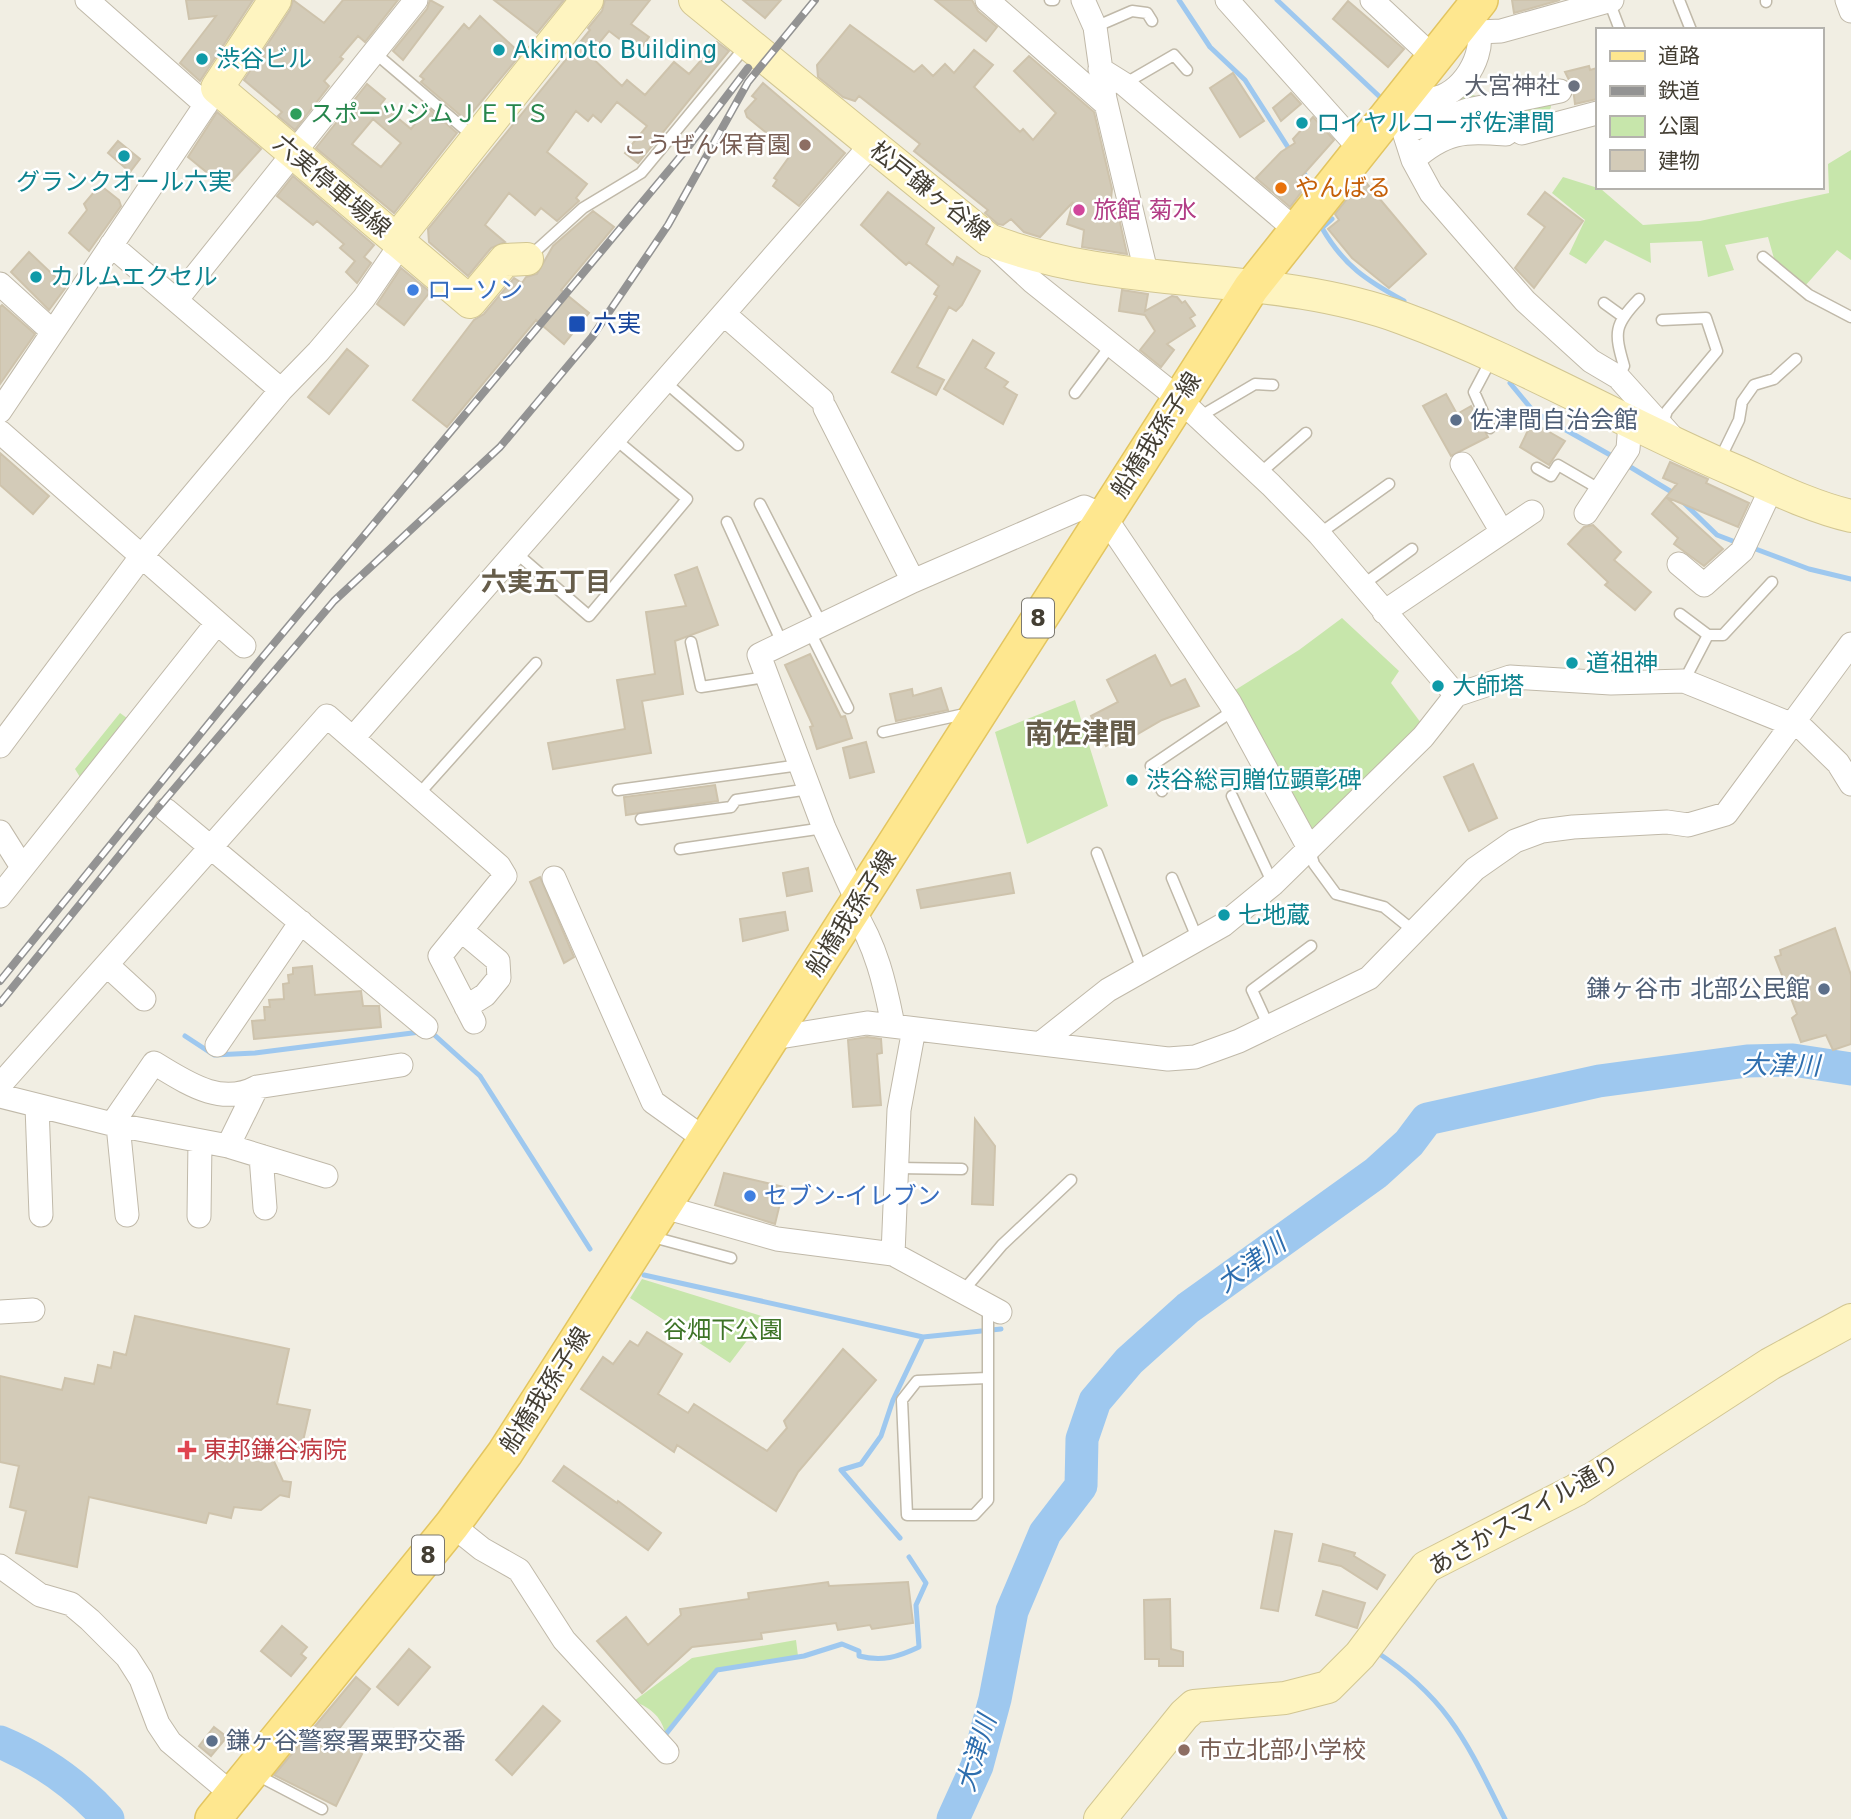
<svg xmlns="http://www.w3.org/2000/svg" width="1851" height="1819" font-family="'DejaVu Sans','Noto Sans JP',sans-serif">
<rect width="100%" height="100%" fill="#f1eee3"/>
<path fill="#c7e6ab" d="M1531 84 1549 86 1551 107 1545 120 1420 143 1412 125 1426 104 1467 93 1482 98V116L1492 120 1514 96Z
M1851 150V260L1837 250 1805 286 1775 262 1768 237 1725 245 1734 270 1708 277 1702 241 1650 243 1651 263 1605 240 1586 264 1569 254 1585 220 1552 193 1563 177 1601 189 1643 225 1700 221 1829 193 1828 164Z
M1342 618 1399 671 1391 683 1424 727 1316 837 1232 692 1299 650Z
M1075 700 1108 806 1027 844 995 732Z
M120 713 131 721 83 782 75 769Z
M642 1279 765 1317 730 1363 630 1298Z
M796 1640 798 1656 715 1670 665 1732C660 1715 651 1709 634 1701L692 1658Z"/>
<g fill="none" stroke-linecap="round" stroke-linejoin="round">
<path stroke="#9ec8ef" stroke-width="5" d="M1179 0 1210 47 1245 80 1291 152
M1277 0 1381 98
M1301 169 1311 184
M1332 219 1322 228C1344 266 1366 280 1404 301
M1510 383 1534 412 1612 456
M1627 465 1675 494
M1682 501 1717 535 1738 543
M1753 548 1809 569 1851 579
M430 1031 480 1076 590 1249
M185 1036 214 1055 255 1053 420 1032
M644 1275 923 1337 1001 1329
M900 1538 841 1470 861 1464 881 1436 893 1400 923 1337
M1375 1651C1449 1699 1467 1743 1505 1819
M666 1734 717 1670 804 1656 842 1644 859 1651V1656C882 1662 898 1657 919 1647L916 1605 926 1583 909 1557"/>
<path stroke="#9ec8ef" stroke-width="33" d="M0 1742C43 1760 77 1784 108 1819
M953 1819 977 1766 995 1699 1012 1611 1045 1533 1081 1486 1082 1439 1095 1401 1129 1361 1188 1308 1376 1173 1409 1143 1427 1119 1599 1081 1747 1061 1793 1060 1851 1069"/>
</g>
<path fill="#d3cbb8" stroke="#cec3ac" stroke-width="2" fill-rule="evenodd" d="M186 0H253L200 81 180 63 216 16 189 19Z
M293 0 324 23 343 0H398L365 42 358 36 340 57 343 59 324 81 329 86 295 130 278 116 282 112 244 80 290 10Z
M430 0 443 7 403 60 393 51 427 9Z
M494 0H564L537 33Z
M605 0H650L631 24 649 37 638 53 609 31 589 55 622 86 627 80 645 95 674 62 689 74 717 42 729 51 638 163 625 153 647 126 617 102 601 122 593 115 588 121 576 111 547 152 587 184 576 198 579 201 557 221 541 208 535 215 509 193 485 225 505 242 491 248 468 276 429 242 428 229 590 30 588 28 602 11Z
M743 0H781L765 18Z
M935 0H972L978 11 997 27 986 41Z
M1512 0H1560L1514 13Z
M1348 1 1404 49 1388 67 1333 19Z
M480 16 521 54 466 120 421 82 424 79 420 76 464 24 469 29Z
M850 25 914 72 922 65 933 76 945 64 954 73 974 50 993 65 974 87 1020 132 1023 129 1033 140 1056 113 1014 71 1029 56 1094 112 1112 189 1110 209H1117L1127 254 1082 247 1084 230 1067 224 1073 202 1040 237 1024 232 1011 219 1003 225 998 224 985 213 988 210 914 151 920 144 859 96 855 101 843 97 818 77 817 65Z
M1589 66 1590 70 1597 68V99L1575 104 1573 88 1565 72Z
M1233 73 1264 121 1240 137 1210 88Z
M763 83 845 153 799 206 773 186 777 180 774 178 789 157 782 151 785 148 747 117 745 111 756 99 752 96Z
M367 84 385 99 381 104 411 129 428 108 457 133 394 213 316 148ZM373 119 401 143 381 167 352 144Z
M1291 93 1301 104 1281 121 1273 108Z
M217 112 261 149 226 188 188 157Z
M1313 117 1334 140 1302 176 1301 181 1306 186 1290 207 1256 178 1281 152 1295 143 1293 139Z
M118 141 140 159 130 172 108 153Z
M293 176 374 245 364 257 371 263 357 283 346 272 355 261 340 248 344 244 317 221 313 225 277 196Z
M1363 179 1426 254 1389 288 1352 258 1328 229 1339 220 1335 214Z
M100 185 119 200 121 206 89 251 69 233 87 210 84 204Z
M888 192 934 228 926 244 953 265 957 257 980 271 962 305 956 311 949 307 917 367 944 380 936 395 892 372 937 296 934 294 939 286 909 262 906 265 861 225Z
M1545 192 1583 221 1534 288 1515 268 1545 227 1528 214Z
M593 211 614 227 561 290 589 313 564 344 536 320 447 427 413 400 474 320 484 314 514 278 522 283 526 277 537 274 553 246Z
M29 252 66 287 49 310 11 272Z
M401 268 430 292 404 325 377 304Z
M1122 290 1148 294 1145 311 1172 296 1177 297 1182 303 1185 301 1195 315 1190 318 1195 326 1167 344 1174 350 1161 367 1140 350 1155 331 1145 315 1119 311Z
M2 305 35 334 0 384V307Z
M973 340 994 353 985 368 1008 382 1004 387 1017 395 1003 424 944 389Z
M347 349 368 366 329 414 308 397Z
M1446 394 1457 414 1471 406 1488 437 1451 456 1423 406Z
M1532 422 1565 441 1549 465 1520 447Z
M0 453 49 496 33 514 0 485Z
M1670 462 1708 479 1706 483 1749 503 1738 527 1666 497 1723 549 1704 566 1674 544 1678 538 1652 514 1677 484 1663 478Z
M1593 525 1621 552 1614 560 1651 592 1635 610 1605 585 1608 582 1568 544 1584 527Z
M697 567 718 625 675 641 683 694 642 701 651 753 553 769 548 743 625 729 617 680 655 674 646 612 686 606 675 575Z
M810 654 841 717 845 716 852 738 817 749 810 727 813 726 785 665Z
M1155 655 1171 686 1185 679 1199 706 1162 720 1117 746 1115 741 1106 746 1091 716 1118 702 1107 680Z
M941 688 948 710 896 721 890 694 912 689 913 696Z
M866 742 874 772 850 778 843 748Z
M1473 764 1497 818 1469 831 1444 777Z
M715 785 718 801 626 815 624 797Z
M808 868 812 891 787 896 783 873Z
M1010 873 1014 893 921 908 917 890Z
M540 877 574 957 564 963 530 882Z
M785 912 788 930 743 941 740 919Z
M1835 928 1851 975V1044L1833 1050 1826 1035 1801 1042 1792 1018 1797 1014 1775 957 1781 955 1780 950Z
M312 966 315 995 361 991 363 1006H379L381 1027 254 1039 252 1021 265 1020 264 1007H270L269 1000 284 999 283 984 289 983 288 975 293 974V968Z
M867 1037 881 1039 882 1053 877 1054 881 1105 853 1107 848 1040Z
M975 1119 995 1146 993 1205 972 1204Z
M724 1173 784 1187 775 1224 715 1205Z
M135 1316 289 1349 277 1404 310 1410 301 1450 266 1444 283 1481 291 1482 289 1497 280 1495 261 1510 234 1507 231 1518 209 1513 206 1523 89 1497 77 1567 16 1553 26 1511 10 1507 19 1466 0 1462V1376L62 1390 65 1378 94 1384 98 1365 111 1368 114 1352 126 1355Z
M647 1332 682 1354 658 1394 688 1413 694 1404 767 1451 787 1428 784 1421 843 1349 876 1380 798 1472 776 1511 677 1445 674 1452 581 1389 603 1357 613 1364 630 1341 638 1346Z
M564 1466 617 1503 618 1501 661 1533 648 1550 553 1481Z
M1275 1531 1292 1534 1278 1611 1261 1608Z
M1323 1544 1355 1553 1354 1556 1385 1575 1377 1589 1341 1566 1319 1561Z
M828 1582 829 1586 908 1582 913 1623 872 1629 870 1625 838 1630 836 1623 761 1633 762 1639 692 1647 642 1693 597 1641 626 1617 648 1645 681 1615 680 1609 749 1599 748 1593Z
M1323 1591 1365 1603 1357 1628 1316 1615Z
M1170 1599 1171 1649 1183 1652V1666H1159V1659H1145L1144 1600Z
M282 1626 307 1647 301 1654 306 1658 291 1676 261 1651Z
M409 1649 430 1667 398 1705 377 1687Z
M356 1677 370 1689 335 1734 362 1754 336 1806 274 1775Z
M543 1706 560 1721 512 1775 496 1760Z
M214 1727 227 1737 211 1756 199 1746Z"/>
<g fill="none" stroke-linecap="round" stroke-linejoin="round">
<g stroke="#c0b9a9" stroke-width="13">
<path id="lane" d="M1050 0H1054
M1679 0 1691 30
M1766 0V2
M1609 1 1620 30
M1095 27 1132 11 1147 13 1152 21
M375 53 475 138
M1124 84 1174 55 1187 70
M529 257 583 208 641 173 746 46
M1763 257 1809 295 1851 317
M1604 303 1622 316
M1618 377 1624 366C1614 332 1614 325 1639 299
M665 382 738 445
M1075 393 1111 345
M1199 417 1255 384 1273 385
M1662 425 1667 411 1717 351 1706 318 1662 320
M1490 428 1474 392 1492 358
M1719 461 1739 420 1742 402 1754 385 1774 379 1796 359
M1537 468 1551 476 1558 465 1601 490
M1259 474 1306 433
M760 504 822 625
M727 522 783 645
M1319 534 1389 484
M515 552 589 616 687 499 615 439
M1361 586 1412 549
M1680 614 1708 635
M810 632 848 708
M691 642 701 687 766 677
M1684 681 1708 635H1723L1772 582
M883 732 960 715 967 719
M618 790 800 765
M1162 791 1151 766 1234 710
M418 795 536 663
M1232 796 1273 884
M641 819 731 807 736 800 809 789
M1309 848 1314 864 1336 894 1384 907 1415 932
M680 849 824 828
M1097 853 1143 972
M1172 878 1198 940
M1269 1027 1252 990 1311 946
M897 1168 962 1169
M649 1236 731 1258
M963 1291 1002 1245 1071 1180
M987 1378 917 1381 902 1400 907 1515H974L988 1500V1305
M257 1775 322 1809"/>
</g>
<g stroke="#c0b9a9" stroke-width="25">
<path id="street" d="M87 0 206 105
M987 0 1106 104
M1083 0 1095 27 1105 99 1147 276
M1227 0 1361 150
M1372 0 1434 58
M1847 0 1851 11
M1469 24 1479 32 1501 31 1612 0
M1479 32C1484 61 1456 102 1425 99L1404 132 1413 160 1431 193 1525 301 1591 361 1618 377 1673 438
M1100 69 1124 84 1297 231
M1404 132 1468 110 1560 91
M1522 133 1597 113
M1413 160C1446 131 1463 131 1506 134
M111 245 281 390
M993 245 1033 282 1179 399 1271 485 1319 534 1456 695 1510 677 1611 683 1684 681 1803 729 1838 763 1851 784
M0 284 53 332
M177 299 416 0
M724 314 822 400
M825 408 913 581
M0 411 217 88
M0 432 244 646
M1462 464 1502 532
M1586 513 1628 449 1630 423
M1679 564 1704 585 1742 551 1772 487
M1384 612 1532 512
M353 738 871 145
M0 746 141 557 281 390 318 352 364 298 401 244
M166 810 426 1027
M0 832 22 867
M554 878 653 1102 706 1140
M0 896 217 623
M858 903 824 828 759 655 913 581 1084 507 1104 516 1230 703 1309 848
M853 910C876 945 885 984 893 1025
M461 930 498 961 499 978 485 995 466 1007
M107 965 144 999
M776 1031 786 1036 867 1023 1168 1059 1195 1057 1239 1041 1369 978 1475 869 1515 841 1542 831 1573 827 1667 822 1688 825 1726 814 1851 644
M1041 1043 1108 990 1223 925 1273 884 1423 737 1456 695
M217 1045 301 922
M0 1085 327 716 499 866 505 876 440 956 474 1022
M0 1096 112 1124 228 1146 326 1176
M37 1106 41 1215
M112 1124 154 1063C186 1082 220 1107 257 1087L401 1065
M118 1125 127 1215
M228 1146 257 1087
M261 1156 265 1208
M664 1207 777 1239 893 1254 1000 1312
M199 1216 200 1141
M893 1254 899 1110 914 1029
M0 1312 33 1310
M452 1525 482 1549 519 1570 564 1640 667 1752
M0 1566 40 1595 71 1604 90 1620 127 1657 141 1679 158 1724 170 1742 233 1795"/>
</g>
<g stroke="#d2c692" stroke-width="34">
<path id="secondary" d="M275 0 217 88 470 302 505 260 527 259
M695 0 989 240C1122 292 1269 269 1402 318 1517 360 1625 424 1738 472 1774 488 1812 507 1851 516
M396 240 587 0
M1100 1819 1184 1715 1194 1706 1285 1698 1328 1687 1360 1655 1426 1567 1576 1490 1770 1364 1851 1320"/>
</g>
<g stroke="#e3c560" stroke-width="38">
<path id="primary" d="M213 1819 452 1525 505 1453 1251 288 1480 0"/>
</g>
<use href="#lane" stroke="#fff" stroke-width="10"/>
<use href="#street" stroke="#fff" stroke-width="23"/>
<use href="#secondary" stroke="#fef4c0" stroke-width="32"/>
<use href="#primary" stroke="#fee78f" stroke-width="35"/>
<g stroke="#939393" stroke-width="8">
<path id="rail" d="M0 981 261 659 685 151 748 68
M0 1003 152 815 334 601 500 447 592 337 668 225 748 82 815 0"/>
</g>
<use href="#rail" stroke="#fff" stroke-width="5" stroke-dasharray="16" stroke-linecap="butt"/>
</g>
<g fill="#0f9aa8" stroke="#fff" stroke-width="2.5">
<circle cx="499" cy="50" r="7"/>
<circle cx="202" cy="59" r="7"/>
<circle cx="1302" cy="123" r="7"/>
<circle cx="124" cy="156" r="7"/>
<circle cx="36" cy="277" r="7"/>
<circle cx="1572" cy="663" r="7"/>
<circle cx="1438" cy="686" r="7"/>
<circle cx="1132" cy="780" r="7"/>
<circle cx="1224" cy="915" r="7"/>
</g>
<circle fill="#6b7280" stroke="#fff" stroke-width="2.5" cx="1574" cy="86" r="7"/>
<circle fill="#2e9e5b" stroke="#fff" stroke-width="2.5" cx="296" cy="114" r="7"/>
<g fill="#8d6e63" stroke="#fff" stroke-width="2.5">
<circle cx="805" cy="145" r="7"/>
<circle cx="1184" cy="1750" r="7"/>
</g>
<circle fill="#e8710a" stroke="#fff" stroke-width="2.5" cx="1281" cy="188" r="7"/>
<circle fill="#d1479c" stroke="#fff" stroke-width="2.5" cx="1079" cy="210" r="7"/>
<g fill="#3f7fe0" stroke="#fff" stroke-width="2.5">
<circle cx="413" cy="290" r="7"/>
<circle cx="750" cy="1196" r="7"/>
</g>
<rect fill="#1a4fb4" stroke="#fff" stroke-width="2.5" x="568" y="315" width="18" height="18" rx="3.5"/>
<g fill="#5c6f8a" stroke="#fff" stroke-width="2.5">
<circle cx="1456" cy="420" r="7"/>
<circle cx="1824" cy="989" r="7"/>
<circle cx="212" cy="1741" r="7"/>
</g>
<path fill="#e0444e" stroke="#fff" stroke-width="2.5" d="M183.5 1439.5h7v7h7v7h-7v7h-7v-7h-7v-7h7z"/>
<g text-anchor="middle" stroke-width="5" stroke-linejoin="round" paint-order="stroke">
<g fill="#fff" stroke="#7b7870" stroke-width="2">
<rect x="1022" y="598.5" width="32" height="39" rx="5"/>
<rect x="412" y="1535.5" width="32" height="39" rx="5"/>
</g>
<g font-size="23" font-weight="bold" fill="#433e33">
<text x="1038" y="626">8</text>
<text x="428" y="1563">8</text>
</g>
<g font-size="24" fill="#0d838f" stroke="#fff" text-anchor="start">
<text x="513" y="58">Akimoto Building</text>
<text x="216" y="67">渋谷ビル</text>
<text x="1316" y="131">ロイヤルコーポ佐津間</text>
<text x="124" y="190" text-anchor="middle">グランクオール六実</text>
<text x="50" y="285">カルムエクセル</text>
<text x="1586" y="671">道祖神</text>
<text x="1452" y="694">大師塔</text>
<text x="1146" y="788">渋谷総司贈位顕彰碑</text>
<text x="1238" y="923">七地蔵</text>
</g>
<g font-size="24" fill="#5b616d" stroke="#fff" text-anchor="end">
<text x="1560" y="94">大宮神社</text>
</g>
<g font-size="24" fill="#27864d" stroke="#fff" text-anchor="start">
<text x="310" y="122">スポーツジムＪＥＴＳ</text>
</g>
<g font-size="24" fill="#785e54" stroke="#fff" text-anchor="end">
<text x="791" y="153">こうぜん保育園</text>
<text x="1198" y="1758" text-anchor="start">市立北部小学校</text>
</g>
<g font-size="24" fill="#433e33" stroke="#fff">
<text transform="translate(332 186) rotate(40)" y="8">六実停車場線</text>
<text transform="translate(930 191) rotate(38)" y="8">松戸鎌ヶ谷線</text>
<text transform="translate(1156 435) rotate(-57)" y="8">船橋我孫子線</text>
<text transform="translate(851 913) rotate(-57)" y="8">船橋我孫子線</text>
<text transform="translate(545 1390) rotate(-57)" y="8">船橋我孫子線</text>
<text transform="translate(1524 1515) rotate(-30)" y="8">あさかスマイル通り</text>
</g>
<g font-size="24" fill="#c56008" stroke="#fff" text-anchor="start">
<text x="1295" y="196">やんばる</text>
</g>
<g font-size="24" fill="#b23c85" stroke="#fff" text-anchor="start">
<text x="1093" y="218">旅館 菊水</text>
</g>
<g font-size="24" fill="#366cbe" stroke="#fff" text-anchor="start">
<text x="427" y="298">ローソン</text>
<text x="764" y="1204">セブン-イレブン</text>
</g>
<g font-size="24" fill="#164399" stroke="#fff" text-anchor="start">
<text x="593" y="332">六実</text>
</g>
<g font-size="24" fill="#4e5e75" stroke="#fff" text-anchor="start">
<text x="1470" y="428">佐津間自治会館</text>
<text x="1810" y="997" text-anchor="end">鎌ヶ谷市 北部公民館</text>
<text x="226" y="1749">鎌ヶ谷警察署粟野交番</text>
</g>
<g font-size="24" fill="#3e7427" stroke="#fff">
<text x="723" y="1338">谷畑下公園</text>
</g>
<g font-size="24" fill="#be3a42" stroke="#fff" text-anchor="start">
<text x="203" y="1458">東邦鎌谷病院</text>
</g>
<g font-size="26" font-weight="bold" fill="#665d4a" stroke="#fff">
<text x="546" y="591">六実五丁目</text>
</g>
<g font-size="26" font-style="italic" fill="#2e6eae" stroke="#fff">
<text transform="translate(1781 1065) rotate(1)" y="9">大津川</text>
<text transform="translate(1251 1263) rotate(-36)" y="9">大津川</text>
<text transform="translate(976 1753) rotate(-73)" y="9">大津川</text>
</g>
<g font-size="28" font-weight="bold" fill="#665d4a" stroke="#fff">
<text x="1081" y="743">南佐津間</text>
</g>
</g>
<rect x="1596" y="28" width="228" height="161" fill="#ffffff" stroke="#b4b2ad" stroke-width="2"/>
<rect x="1610" y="51" width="35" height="10" fill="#fee78f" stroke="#b4b2ad" stroke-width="2"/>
<text x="1658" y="63" font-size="21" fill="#433e33">道路</text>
<rect x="1610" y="86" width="35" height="10" fill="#939393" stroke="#b4b2ad" stroke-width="2"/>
<text x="1658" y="98" font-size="21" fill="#433e33">鉄道</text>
<rect x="1610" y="116" width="35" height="21" fill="#c7e6ab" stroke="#b4b2ad" stroke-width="2"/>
<text x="1658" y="133" font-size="21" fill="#433e33">公園</text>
<rect x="1610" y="150" width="35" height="21" fill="#d3cbb8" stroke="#b4b2ad" stroke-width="2"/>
<text x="1658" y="168" font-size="21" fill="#433e33">建物</text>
</svg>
